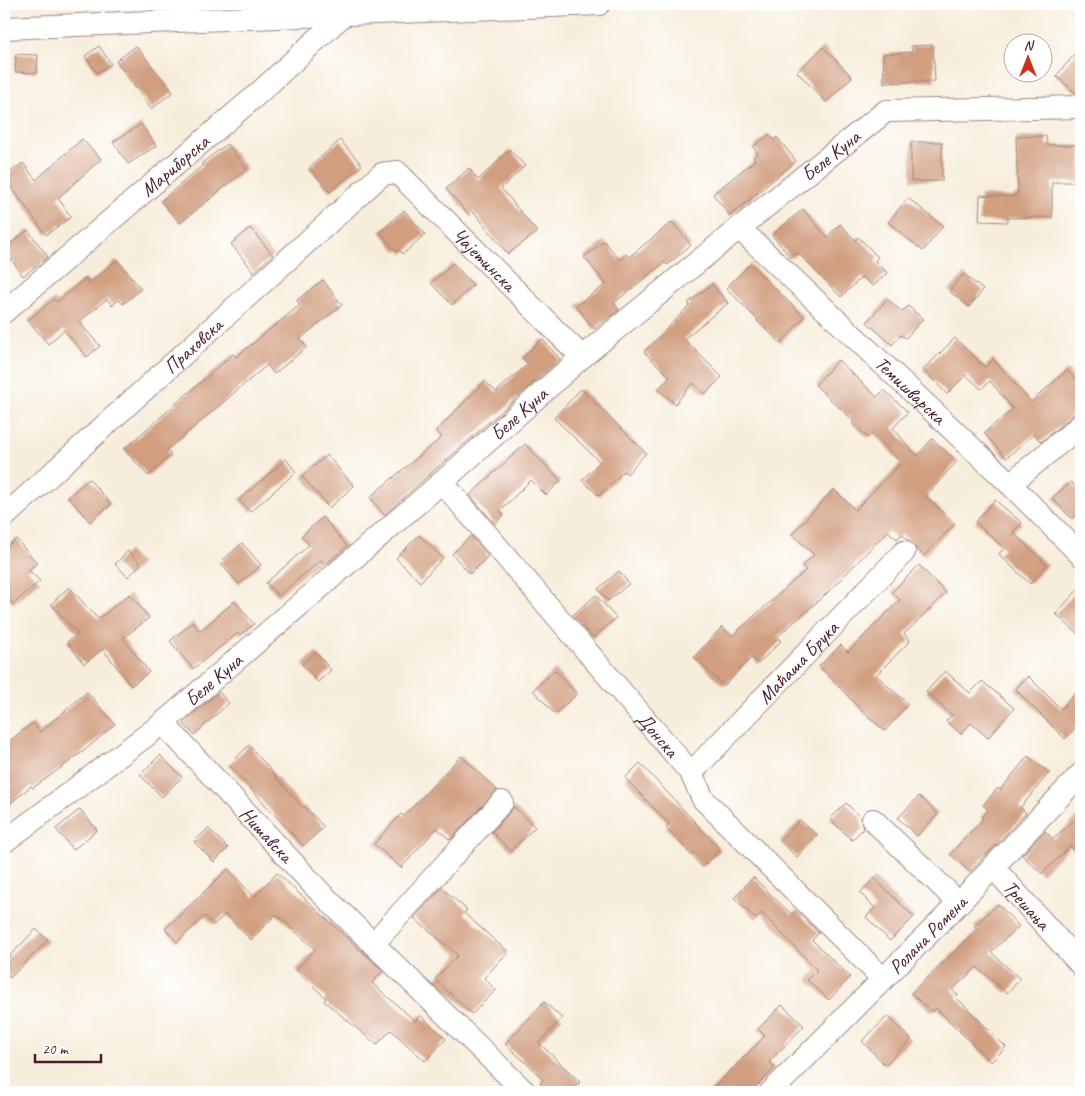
<svg xmlns="http://www.w3.org/2000/svg" width="1085" height="1096" font-family="Caveat,sans-serif">
<rect width="100%" height="100%" fill="#fff"/>
<filter id="ink" filterUnits="userSpaceOnUse"><feTurbulence type="fractalNoise" baseFrequency=".02" numOctaves="2"/><feDisplacementMap in="SourceGraphic" scale="10" xChannelSelector="R" yChannelSelector="G"/><feConvolveMatrix kernelMatrix="1 2 1 2 8 2 1 2 1" color-interpolation-filters="sRGB"/></filter>
<filter id="wash" filterUnits="userSpaceOnUse"><feTurbulence type="fractalNoise" baseFrequency=".0096" numOctaves="4" result="noise"/><feDisplacementMap in="SourceGraphic" scale="20" xChannelSelector="R" yChannelSelector="G"/><feGaussianBlur stdDeviation="1.12" result="paint"/><feColorMatrix in="noise" values="0 0 0 0 0 0 0 0 0 0 0 0 0 0 0 0 0 1.4 0 .05"/><feComposite in="paint" operator="in"/></filter>
<g filter="url(#wash)">
<rect width="100%" height="100%" fill="#f7eddb"/>
<g id="blocks">
<path fill="#d19f80" d="M933 45 935 81 884 83 883 54 912 52 911 46Z
M99 46 111 64 97 73 85 56Z
M136 46 173 92 151 109 116 61Z
M823 47 852 77 826 102 797 72Z
M1081 47V94H1077L1056 76Z
M16 54 38 55 37 73 15 72Z
M141 124 156 146 128 164 113 142Z
M769 134 774 140 777 137 796 161 730 216 713 194 755 160 753 157 758 153 753 147Z
M1046 136 1047 145H1081V182H1052V217L1008 218V222L979 221 980 195 1014 197V195L1018 194 1016 137Z
M82 139 101 159 58 198 71 217 46 235 4 177 23 163 36 180Z
M340 140 362 165 330 192 309 168Z
M911 142H942V181H911Z
M227 144 247 169 180 223 161 201 203 165 202 163Z
M510 150 525 166 501 188 537 232 508 254 474 212 470 216 446 189 469 168 478 180Z
M908 198 943 226 923 251 888 222Z
M803 209 827 237 840 224 855 240 858 237 878 257 875 261 887 273 873 286 862 277 841 297 798 253 791 258 772 235Z
M404 210 425 234 403 254 399 250 397 252 380 232Z
M672 222 691 245 667 265 665 262 614 303 619 310 594 329 576 306 606 284 584 257 604 241 620 260 626 254 629 257Z
M250 228 273 255 254 272 231 244Z
M28 230 48 257 23 276 4 249Z
M117 260 141 289 123 304 119 300 112 305 107 299 79 322 100 346 87 357 64 330 48 344 28 320 54 299 57 302 85 278 89 283Z
M453 263 473 285 452 305 431 283Z
M750 264 804 317 781 343 757 321 758 320 726 288Z
M964 274 983 290 969 307 949 291Z
M323 280 342 305 300 339 307 347 274 374 267 365 167 450 171 455 148 476 124 449 233 354 236 357 300 305 297 300Z
M712 284 728 303 684 339 722 377 705 394 693 383 675 404 658 389 670 377 644 352 690 305 688 303Z
M887 299 902 312 908 306 923 319 906 338 901 335 892 345 867 322Z
M955 338 985 367 993 359 1031 402 1067 370 1081 385V408L1041 442 1034 434 1006 458 984 433 1013 409 990 381 981 389 966 375 947 394 923 370Z
M542 339 560 359 384 515 370 497 442 437 436 431 485 381 496 392 528 364 522 358Z
M838 360 877 397 884 390 908 412 893 428 917 456 932 439 957 461 926 496 955 524 924 556 902 534 897 539 888 531 825 595 777 637 781 641 758 664 752 657 724 686 694 657 722 627 732 636 806 570 802 566 814 555 792 534 834 489 855 510 901 463 873 433 868 438 852 423 854 421 815 385Z
M581 389 646 453 627 474 624 471 599 496 582 480 600 462 554 418Z
M525 444 561 481 546 495 531 480 500 511 504 515 495 524 470 495Z
M327 455 354 486 329 508 302 476Z
M286 459 296 472 250 512 239 500Z
M89 479 111 504 90 522 68 497Z
M1071 482 1081 493V511L1072 519 1052 498Z
M995 500 1022 523 1013 532 1047 565 1030 584 999 554 1004 548 975 522Z
M323 517 347 546 325 565 321 560 278 596 266 583 309 545 301 536Z
M419 535 443 558 420 582 396 558Z
M471 536 488 556 470 574 452 554Z
M16 539 37 563 28 570 40 581 13 604 4 592V549Z
M242 543 261 565 239 584 220 563Z
M128 551 141 564 128 577 115 564Z
M919 565 946 593 904 634 910 641 876 675 908 704 885 731 861 710 819 666 841 645 848 652 900 600 892 592Z
M619 571 629 584 608 601 598 589Z
M1081 586V637L1056 614Z
M69 587 98 619 130 594 149 618 123 638 149 672 131 686 103 649 84 664 67 642 78 634 51 604Z
M596 595 616 618 593 638 573 615Z
M235 601 254 624 240 635 238 633 193 669 170 641 193 622 200 631Z
M316 652 331 670 318 682 302 664Z
M555 670 577 694 555 714 533 690Z
M945 671 970 693 982 681 1014 708 988 738 971 723 961 734 946 721 952 715 926 692Z
M1028 676 1061 709 1081 688V722L1065 739 1015 689Z
M87 692 115 724 84 751 33 788 31 786 4 809V745L33 723 40 732Z
M219 692 229 703 194 735 183 723Z
M249 745 302 807 304 806 324 827 303 846 229 765Z
M160 755 182 777 162 797 140 775Z
M461 756 497 790 450 840 437 828 401 868 374 844 401 814 404 816Z
M1028 756 1049 773 1020 808 1026 813 970 872 950 854 983 819 981 817 988 810 983 805 998 788 1000 790Z
M640 763 721 850 702 867 666 827 669 824 625 778Z
M919 796 938 814 917 836 898 818Z
M846 803 860 817 863 829 852 840 830 819Z
M514 807 535 827 511 851 492 832Z
M80 809 97 830 73 850 56 829Z
M1081 814V859L1070 846 1042 874 1022 855 1045 831 1053 839Z
M800 820 817 835 797 857 780 841Z
M208 828 228 848 214 862 194 842Z
M228 869 254 897 277 873 383 971 372 983 415 1021 420 1015 446 1039 425 1061 391 1030 377 1045 324 1001 326 998 296 970 315 949 276 914 251 940 225 914 214 925 205 916 177 942 165 929Z
M753 877 792 915 796 911 819 933 812 940 850 977 829 1000 807 980 817 970 762 913 756 919 734 898Z
M874 878 914 917 890 941 866 917 875 908 860 893Z
M442 888 467 910 464 913 508 952 484 978 496 990 472 1014 435 979 458 955 414 918Z
M998 904 1019 926 991 952 1020 979 1007 993 977 967 952 990 958 995 956 997 1006 1047 991 1062 936 1008 932 1012 911 993 978 930 974 926Z
M36 929 48 940 10 978 4 971V962Z
M544 1002 562 1018 539 1043 580 1082 571 1092H551L540 1083 543 1080 533 1069 505 1044Z
M782 1005 804 1026 769 1062 775 1068 751 1092H709L765 1036 758 1029Z
M888 1016 911 1040 885 1065 862 1041Z"/>
</g>
</g>
<g filter="url(#ink)">
<use href="#blocks" fill-opacity="0" stroke="#a08683" stroke-width="1"/>
<g fill="none" stroke-linecap="round" stroke-linejoin="round">
<g stroke="#a08683" stroke-width="24">
<g id="minor">
<path d="M4 28 599 4"/>
<path id="s1" d="M739 228 1010 484 1081 555"/>
<path id="s2" d="M4 312 260 92 342 16"/>
<path id="s3" d="M442 482 691 773 703 799 883 979"/>
<path d="M1010 484 1081 425"/>
<path id="s4" d="M4 517 382 174 397 172 582 357"/>
<path id="s5" d="M163 723 320 892 525 1092"/>
<path id="s6" d="M691 773 904 552"/>
<path d="M873 820 959 903"/>
<path id="s7" d="M4 842 163 723 442 482 582 357 739 228 886 111 1081 107"/>
<path id="s8" d="M993 867 1081 965"/>
<path d="M373 944 502 802"/>
<path id="s9" d="M771 1092 959 903 1081 774"/>
</g>
</g>
<use href="#minor" stroke="#fff" stroke-width="22"/>
</g>
</g>
<g text-anchor="middle" stroke-width="5" stroke-linejoin="round" paint-order="stroke">
<g font-size="20" fill="#4a1f2b" stroke="#fff">
<text dy="7" stroke="none"><textPath href="#s7" startOffset="1075">Беле Куна</textPath></text>
<text dy="7" stroke="none"><textPath href="#s2" startOffset="225">Мариборска</textPath></text>
<text dy="7" stroke="none"><textPath href="#s4" startOffset="649">Чајетинска</textPath></text>
<text dy="7" stroke="none"><textPath href="#s4" startOffset="255">Праховска</textPath></text>
<text dy="7" stroke="none"><textPath href="#s1" startOffset="236">Темишварска</textPath></text>
<text dy="7" stroke="none"><textPath href="#s7" startOffset="670">Беле Куна</textPath></text>
<text dy="7" stroke="none"><textPath href="#s6" startOffset="154">Маћаша Брука</textPath></text>
<text dy="7" stroke="none"><textPath href="#s7" startOffset="265">Беле Куна</textPath></text>
<text dy="7" stroke="none"><textPath href="#s3" startOffset="332">Донска</textPath></text>
<text dy="7" stroke="none"><textPath href="#s5" startOffset="152">Нишавска</textPath></text>
<text dy="7" stroke="none"><textPath href="#s8" startOffset="51">Трешања</textPath></text>
<text dy="7" stroke="none"><textPath href="#s9" startOffset="222">Ролана Ромена</textPath></text>
</g>
</g>
<rect width="1085" height="1096" fill="none" stroke="#fff" stroke-width="20"/>
<g transform="translate(1028 58)"><circle r="24" fill="#ffffff" stroke="#b7a5aa"/>
<path d="M0-4L9 19L0 12L-9 19Z" fill="#c8321e"/>
<text y="-8" font-size="14" font-weight="bold" text-anchor="middle" fill="#4a1f2b">N</text>
</g>
<path d="M35 1054v8h66v-8" fill="none" stroke="#4a1f2b" stroke-width="2.5"/>
<text x="42" y="1054" font-size="15" fill="#4a1f2b" stroke="#ffffff" stroke-width="4" paint-order="stroke">20 m</text>
</svg>
